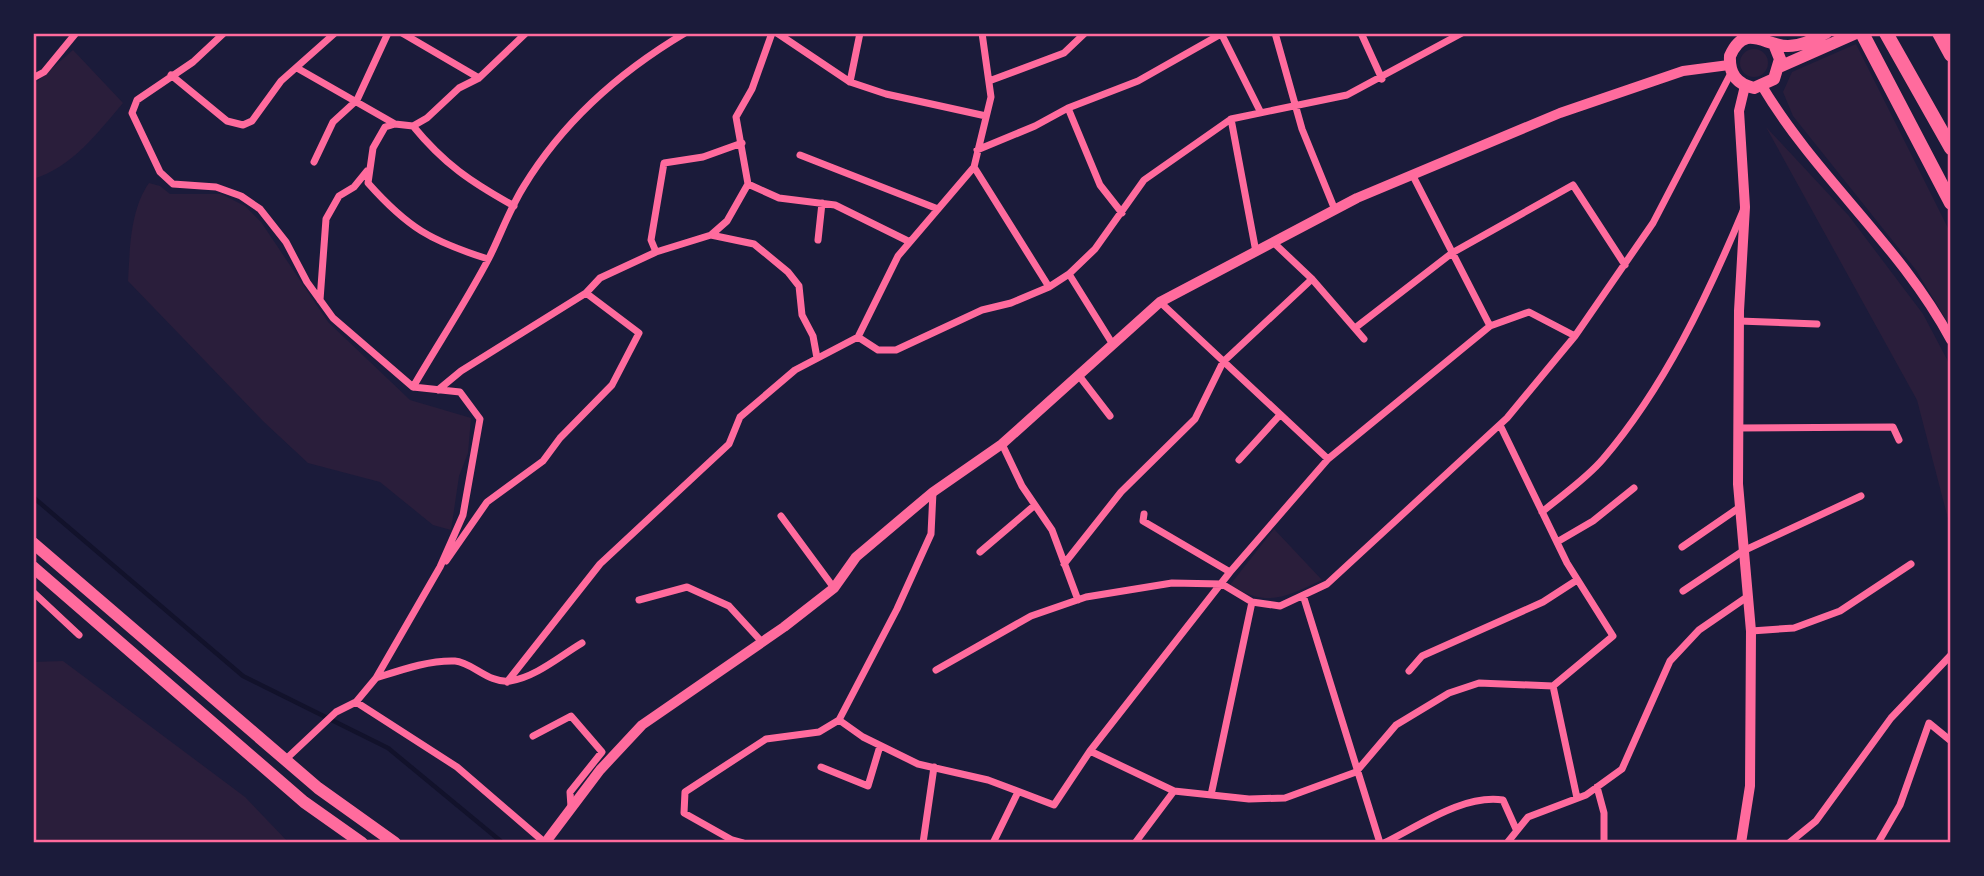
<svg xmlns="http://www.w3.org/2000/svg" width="1984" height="876" font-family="Commissioner,sans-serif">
<rect width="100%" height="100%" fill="#1b1b3a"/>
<path fill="#2a1e3b" d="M1856 44 1951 234V328L1916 270 1793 116 1783 92 1792 72Z
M1740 63a14 14 0 1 1 28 0a14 14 0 1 1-28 0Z
M73 50 123 103C97 133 73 167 33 179V85Z
M1766 127 1849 216 1923 314 1951 367V530L1917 400Z
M149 183 160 186 170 194H221L245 206 261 222 328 322 410 400 471 418 468 453 459 476 451 530 433 525 380 482 308 463 264 422 128 281C130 249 130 210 149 183Z
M1274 529 1322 580C1285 597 1268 608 1230 585Z
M63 661 245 797 289 843H33V662Z"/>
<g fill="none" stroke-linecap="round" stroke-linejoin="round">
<path stroke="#12122b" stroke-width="4.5" d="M33 497 243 676 388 748 503 843"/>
<path stroke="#ff6b9d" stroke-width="7" d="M224 33 193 62 137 100 132 113 160 172 173 184 216 187 241 196 260 209 286 242 307 282 333 318 413 387 460 392 480 419 463 515 440 567 376 678 356 702 336 712 285 760
M402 33 479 78
M772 33 752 89 736 117 748 184 779 198 835 205 910 242
M777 33 850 82 886 94 986 116
M1221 33 1260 111
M1275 33 1302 129 1335 210
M1361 33 1382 79
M297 68 395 124
M171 75 227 121 243 125 252 121 281 81 335 33
M33 78 44 72 76 33
M989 81 1064 53 1085 33
M850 82 860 33
M1231 119 1256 252
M413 126C444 164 471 182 514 206
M977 150 1035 126 1068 108
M800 155 938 209
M314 162 333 122 357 100 388 33
M974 167 1049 287
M1413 176 1490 326
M1122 213 1100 185 1068 108 1138 81 1221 34
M711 235 754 244 788 272 799 286 802 315 813 336 817 358
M818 240 822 203
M656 252 651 240 664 163 703 157 742 143
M488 259C431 241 408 228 368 183L373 148 385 127 395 124 413 126 427 118 459 88 479 78 526 33
M1069 274 1112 343
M1312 279 1364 339
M320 300 326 219 339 196 354 187 367 171
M1160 302 1328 459
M1739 321 1817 324
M1355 328 1452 253 1573 185 1625 265
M858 337 878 350H896L982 310 1011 303 1049 287 1069 274 1095 249 1144 180 1231 119 1347 95 1462 33
M1080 377 1110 416
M413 387C438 344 466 302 489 258 501 234 510 208 524 186 563 122 621 71 685 33
M438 390 461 371 586 293
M1500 425 1567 563 1613 636 1553 686
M1738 428 1893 427 1899 440
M1002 444 1022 486 1052 530 1078 600
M1239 460 1279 416
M933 492 931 534 897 609 839 720 863 737 918 764 988 780 1054 805 1090 751 1230 572 1328 459 1490 326 1529 312 1575 336
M1542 512C1562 495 1586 479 1603 459 1664 388 1707 297 1743 211
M1144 514 1143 521 1230 572
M781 516 834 588
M1557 542 1593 521 1634 488
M1682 547 1740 507
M980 552 1035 505
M446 561 487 502 543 461 560 438 612 385 639 333 586 293 600 278 656 252 711 235 727 221 748 184
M1064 564 1121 492 1195 419 1223 362 1312 279 1274 243
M1683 591 1743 551 1861 496
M33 592 79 635
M1303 595 1380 843
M639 600 687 587 729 606 761 641
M1751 631 1794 628 1840 611 1911 564
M936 670 1031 616 1086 597 1172 583 1222 584 1252 602 1280 606 1327 584 1507 418 1575 336 1653 223 1731 73
M1409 671 1422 656 1543 602 1577 580
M376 678C401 670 429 660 455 661 472 662 489 684 510 681 536 677 560 656 582 643
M507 682 600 564 729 444 740 417 795 370 858 337 898 256 974 167 991 97 982 33
M1553 686 1577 798
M356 702 457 767 543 841
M533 736 571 716 602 752 570 792 571 807
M1090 751 1174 791
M821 767 868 786 880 746
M1597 787 1604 813V843
M1211 795 1252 602
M743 843 732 840 684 813 685 792 766 739 819 732 839 720
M923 843 934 767
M993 843 1018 792
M1135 843 1174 791 1249 799 1285 798 1356 772 1396 725 1449 693 1479 683 1553 686
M1384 843C1419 826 1463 794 1503 800L1516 829
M1507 843 1528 817 1586 795 1622 769 1670 661 1699 630 1747 597
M1789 843 1816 821 1891 718 1951 655
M1878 843 1900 805 1929 723 1951 741"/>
<path stroke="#ff6b9d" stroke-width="10" d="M545 843 600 770 642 725 784 627 834 588 856 557 933 492 1002 444 1160 302 1357 198 1560 113 1683 71 1729 65
M1741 843 1750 786 1751 631 1738 484 1739 311 1745 207 1739 111 1745 86"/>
<path stroke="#ff6b9d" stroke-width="10" d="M1762 86C1816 177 1901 246 1951 340"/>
<path stroke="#ff6b9d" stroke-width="12" d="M1774 44 1780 59 1774 79 1754 88C1736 84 1729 73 1730 56 1745 22 1764 46 1788 46 1802 46 1814 39 1826 33
M1779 67 1856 33
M33 543 318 788 395 843
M33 567 304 802 362 843"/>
<path stroke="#ff6b9d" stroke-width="14" d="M1862 33 1951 203
M1886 33 1951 148
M1939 33 1951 55"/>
</g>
<rect width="1984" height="876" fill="none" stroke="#1b1b3a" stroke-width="70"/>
<rect x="35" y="35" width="1914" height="806" fill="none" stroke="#ff6b9d" stroke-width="2.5"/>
</svg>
